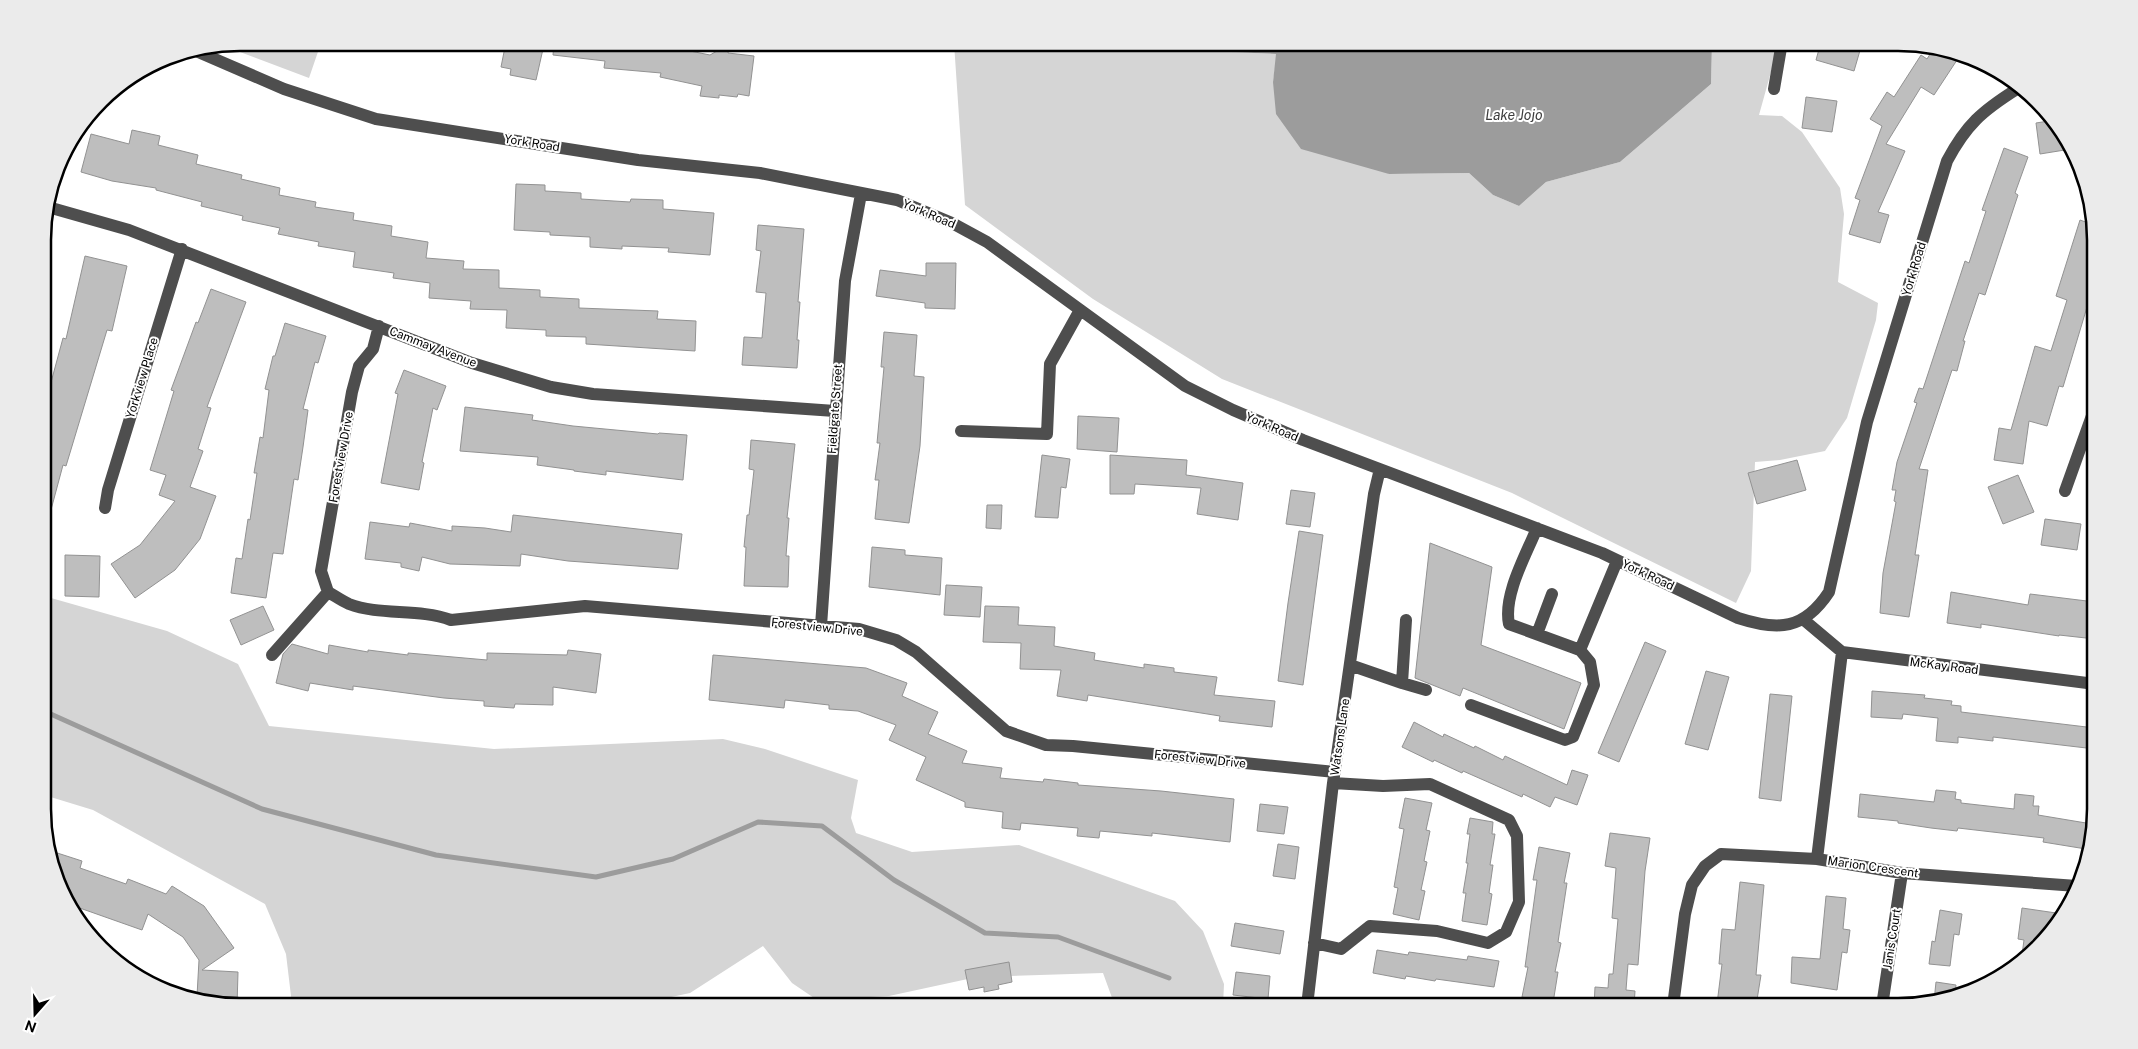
<svg xmlns="http://www.w3.org/2000/svg" width="2138" height="1049" font-family="'Public Sans',sans-serif">
<rect width="100%" height="100%" fill="#fff"/>
<path fill="#d5d5d5" d="M241 42H321V43L309 78 224 46Z
M1175 42 1184 50 1277 54 1273 82 1389 174 1469 173 1493 195 1519 206 1546 182 1620 162 1711 84 1712 43H1779L1759 115 1782 116 1802 132 1840 188 1844 214 1838 282 1878 303 1876 320 1847 418 1825 451 1780 460 1755 462 1751 571 1736 603 1512 493 1222 379 1093 299 965 205 954 43Z
M44 596 167 631 238 664 269 726 494 749 723 739 765 749 858 780 851 818 856 833 912 852 1019 845 1175 901 1203 931 1224 984 1223 1006H1115L1103 973 977 977 889 996 817 1000 792 983 763 946 690 993 662 999 645 1006H288L291 996 286 954 265 904 93 810 44 795Z"/>
<path fill="#9c9c9c" d="M1175 43H1712L1711 84 1620 162 1546 182 1519 206 1493 195 1469 173 1389 174 1301 149 1276 114 1273 82 1276 54 1184 50Z"/>
<g fill="none" stroke-linecap="round" stroke-linejoin="round">
<path stroke="#9c9c9c" stroke-width="5" d="M44 711 262 809 436 855 596 877 673 859 758 822 822 826 894 880 985 933 1058 937 1169 978"/>
</g>
<path fill="#bebebe" stroke="#929292" d="M506 42H525L524 45 543 49 536 80 510 75 511 69 501 67Z
M554 42H645L710 55 729 44 728 53 754 56 749 96 738 94 737 97 719 95V98L700 96 702 86 660 77 661 73 604 68 605 61 553 55Z
M1821 42H1846L1861 47 1854 71 1816 60Z
M1932 51 1959 57 1934 95 1921 87 1886 144 1905 151 1878 212 1889 215 1880 243 1849 234 1860 200 1855 198 1882 126 1870 119 1887 92 1894 97 1921 55 1927 59Z
M1806 97 1837 101 1832 132 1802 128Z
M2055 120 2071 149 2040 154 2036 123Z
M132 130 160 136 158 145 198 155 196 164 242 175 241 179 280 188 279 195 316 202 315 207 354 213 353 220 392 226 391 236 428 242 426 258 464 261 463 269 499 270V288L540 290V297L579 299V308L658 311 657 319 696 321 695 351 586 344V337L546 336V330L506 328 507 310 470 309 471 301 429 298 430 283 393 278 394 273 353 267 355 252 318 246 319 242 278 234 280 228 242 220 243 216 201 206 202 202 156 190V188L112 181 81 172 91 134 129 144Z
M2004 148 2028 157 2015 193 2018 195 1985 295 1979 293 1963 341H1965L1957 371 1952 370 1919 469 1928 470 1915 555H1919L1909 617 1880 613 1883 573 1896 502 1894 501 1896 490H1892L1897 462 1917 403 1914 402 1919 388 1923 389 1965 261 1969 263 1986 211 1982 210Z
M516 184 545 185V191L581 193V199L630 202 631 199 663 200V209L714 213 710 255 668 252 669 248 622 246V249L590 247V237L550 235V232L514 230Z
M2080 220 2094 225V293L2089 308 2087 307 2063 387 2059 386 2047 426 2029 421 2023 464 1994 460 1999 428 2011 430 2035 346 2051 351 2067 300 2056 296Z
M758 225 804 229 798 302H800L797 340H799L797 368 742 365 744 337 762 338 766 293 756 292 761 251 756 250Z
M85 256 127 266 112 331 107 330 66 466 63 465 48 521 44 520 43 412 63 338 66 339Z
M926 263H956L955 309 925 308V303L876 296 880 270 926 276Z
M211 289 246 302 207 407 211 408 198 449 203 451 190 487 216 496 200 539 175 570 135 598 111 564 140 545 175 501 159 495 166 475 150 470 174 391 171 390 196 322 198 323Z
M285 323 326 336 318 363 315 362 303 409 308 410 303 447 298 480 294 479 283 554 273 553 266 598 231 593 236 558 242 559 248 519 250 520 257 473H254L260 437 263 438 269 390 265 389 273 356H275Z
M884 332 917 335 914 376 924 377 920 446 909 523 875 519 879 480H875L880 443H877L884 367H881Z
M404 370 446 386 437 410 433 408 422 462 424 463 419 490 381 483 398 394 395 393Z
M465 407 533 415 532 420 573 426 658 434 659 433 687 435 683 480 606 471V475L574 471V470L537 465 538 457 460 451Z
M1078 416 1119 418 1117 452 1077 449Z
M751 440 795 444 787 518H789L786 556H789L788 587 744 586 746 547H744L747 515H749L754 470 749 469Z
M1042 455 1070 459 1066 488 1061 487 1058 518 1035 517Z
M1110 455 1187 460 1186 475 1243 483 1238 520 1197 514 1201 488 1135 484 1134 494H1110Z
M1797 460 1806 490 1757 504 1748 473Z
M2018 475 2034 512 2003 524 1988 487Z
M1291 490 1315 493 1310 527 1286 524Z
M987 505H1002L1001 529 986 528Z
M513 515 682 534 678 569 568 561 521 554 520 566 450 564 422 557 419 571 401 567V563L365 559 370 522 409 527 410 523 452 531V526L485 528 511 532Z
M2045 519 2081 524 2077 550 2041 545Z
M1299 531 1323 535 1303 685 1278 681 1288 603Z
M1430 543 1492 567 1481 645 1581 683 1564 729 1463 688 1460 696 1415 678Z
M872 547 905 550V555L942 558 940 595 869 587Z
M65 555 100 556 99 597 65 596Z
M946 585 982 587 980 617 944 615Z
M1951 592 2028 605 2030 594 2095 602V639L2059 635V636L1981 624V628L1947 623Z
M263 606 274 630 241 645 230 620Z
M985 606 1019 607 1018 625 1055 627 1054 646 1095 653 1094 660 1144 668V664L1174 668V672L1217 677 1214 695 1275 701 1272 727 1219 721 1220 716 1088 695 1087 701 1057 696 1061 670 1020 669 1021 643 983 642Z
M1645 642 1666 651 1619 762 1598 753Z
M292 644 328 654 329 645 368 652V650L408 655V653L487 660V653L567 655 568 650 601 654 596 693 553 687V705L515 704 514 708 484 706V701L444 698 353 686V690L310 683 308 691 276 683 283 654Z
M713 655 866 668 907 683 902 696 938 712 928 734 967 751 962 763 1002 768 1000 778 1043 782 1044 779 1078 783V785L1161 791 1234 799 1230 842 1152 833V836L1100 831 1099 838 1077 836 1078 828 1021 823 1020 830 1002 828 1003 812 965 807V802L916 780 926 757 889 740 896 725 858 711 829 709V705L785 700 784 708 709 700Z
M1706 671 1729 677 1708 750 1685 744Z
M1872 691 1925 695 1924 698 1952 701 1951 705 1961 706V712L2095 728V749L1993 737V741L1958 737V743L1936 741 1938 718 1903 714 1902 719 1871 717Z
M1770 694 1792 696 1781 801 1759 798Z
M1414 722 1443 737 1444 734 1474 748 1475 746 1503 760 1505 756 1567 785 1572 770 1588 775 1577 805 1555 797 1550 807 1523 794 1522 797 1463 771 1462 773 1434 760 1433 762 1402 747Z
M1936 790 1956 792 1955 799 1961 800V803L2014 809 2015 794 2034 796 2033 806H2039L2038 815 2092 824 2086 849 2043 842 2044 838 1958 828 1957 831 1931 828 1898 823V821L1858 817 1860 794 1934 802Z
M1405 798 1432 803 1426 830 1430 831 1424 861 1427 862 1421 890 1425 891 1419 920 1393 914 1398 888 1394 887 1404 829 1399 828Z
M1260 804 1288 807 1284 834 1257 831Z
M1470 818 1493 822 1492 834H1495L1490 865H1493L1489 893 1492 894 1487 925 1462 921 1466 893H1463L1468 863H1466L1470 834H1467Z
M1610 833 1650 838 1645 871 1638 965 1628 964 1626 990 1635 991 1634 1006H1594L1595 987 1608 988 1609 974H1613L1618 919 1612 918 1616 868 1605 866Z
M1278 844 1299 847 1295 879 1273 876Z
M1539 847 1570 853 1564 883H1567L1558 942 1561 943 1555 972H1558L1553 1003 1522 997 1528 967H1525L1537 880H1533Z
M48 850 82 861 80 868 126 884 128 879 166 894 172 886 204 906 234 948 202 970 238 972 237 1006 197 996 199 960 183 937 148 914 142 930 74 906 76 903 67 900 57 884Z
M1740 882 1764 885 1756 975H1761L1756 1006 1717 1004 1722 964H1719L1722 929 1735 930Z
M1826 896 1846 898 1843 929 1850 930 1847 953 1842 952 1837 990 1791 983 1792 957 1820 959Z
M2022 908 2063 914 2047 939 2021 962 2024 940 2018 939Z
M1940 910 1962 914 1959 935 1954 934 1950 966 1929 964 1932 941 1935 942Z
M1235 923 1284 931 1280 954 1231 946Z
M1377 950 1408 955 1409 952 1467 960 1468 956 1499 961 1494 987 1436 979 1435 981 1406 976 1405 979 1373 973Z
M1009 962 1012 982 998 985 999 989 984 992V987L969 990 965 970Z
M1236 972 1270 976 1268 999 1233 995Z
M1936 982 1956 985 1955 997 1934 1001Z"/>
<g fill="none" stroke-linecap="round" stroke-linejoin="round">
<path stroke="#4e4e4e" stroke-width="12" d="M196 51 284 89 376 119 638 160 760 173 897 200 952 223 987 242 1185 386 1233 410 1303 440 1602 553 1738 618C1778 631 1804 630 1829 592L1867 422 1947 161C1966 125 1982 111 2017 89
M1774 89 1782 42
M48 207 129 230 472 363 551 387 593 394 835 411
M379 326 373 349 359 366 352 392 321 571 328 592C335 596 342 601 349 604 380 616 418 608 451 620L585 606 859 629 896 640 916 652 1006 731 1046 745 1073 746 1335 772
M961 431 1047 434 1050 364 1080 310
M2065 491 2094 410
M105 508 108 490 182 249
M1804 620 1842 652 2095 684
M821 626 845 281 861 194
M1537 634 1552 594
M1580 650 1617 561
M272 655 328 592
M1350 665 1402 683 1406 620
M1402 683 1426 690
M1471 705 1565 740 1573 737 1594 685 1590 662 1580 650 1509 624C1503 595 1526 555 1537 528
M1817 859 1842 652
M1314 943 1341 949 1370 926 1437 931 1488 943 1506 932 1519 902 1517 836 1509 820 1430 784 1383 786 1333 783
M1307 1006 1333 783 1374 494 1380 469
M1673 1006 1685 914 1692 885 1705 866 1721 854 1817 859 1902 873 2077 886
M1882 1006 1902 873"/>
</g>
<g text-anchor="middle" stroke-width="4" stroke-linejoin="round" paint-order="stroke">
<g font-size="12" fill="#000" stroke="#fff">
<text transform="translate(532 143) rotate(9)" y="4">York Road</text>
<text transform="translate(929 214) rotate(23)" y="4">York Road</text>
<text transform="translate(1914 269) rotate(-73)" y="4">York Road</text>
<text transform="translate(433 347) rotate(21)" y="4">Cammay Avenue</text>
<text transform="translate(142 378) rotate(-73)" y="4">Yorkview Place</text>
<text transform="translate(835 409) rotate(-86)" y="4">Fieldgate Street</text>
<text transform="translate(1272 427) rotate(23)" y="4">York Road</text>
<text transform="translate(341 457) rotate(-80)" y="4">Forestview Drive</text>
<text transform="translate(1648 575) rotate(25)" y="4">York Road</text>
<text transform="translate(817 627) rotate(6)" y="4">Forestview Drive</text>
<text transform="translate(1944 666) rotate(7)" y="4">McKay Road</text>
<text transform="translate(1340 737) rotate(-82)" y="4">Watsons Lane</text>
<text transform="translate(1200 759) rotate(6)" y="4">Forestview Drive</text>
<text transform="translate(1873 867) rotate(8)" y="4">Marion Crescent</text>
<text transform="translate(1892 939) rotate(-81)" y="4">Janis Court</text>
</g>
<g font-size="14" font-style="italic" fill="#3d3d3d" stroke="#fff">
<text x="1514" y="120">Lake Jojo</text>
</g>
</g>
<path d="M0 0H2138V1049H0ZM240 51H1898A189 189 0 0 1 2087 240V809A189 189 0 0 1 1898 998H240A189 189 0 0 1 51 809V240A189 189 0 0 1 240 51Z" fill="#ebebeb" fill-rule="evenodd"/>
<path fill="none" stroke="#000" stroke-width="2.5" d="M240 51H1898A189 189 0 0 1 2087 240V809A189 189 0 0 1 1898 998H240A189 189 0 0 1 51 809V240A189 189 0 0 1 240 51Z"/>
<g transform="translate(35 1014) rotate(200)" stroke="#ffffff" stroke-width="4" paint-order="stroke">
<path d="M0-4L9 19L0 12L-9 19Z" fill="#000000"/>
<text y="-8" font-size="14" font-weight="bold" text-anchor="middle" fill="#000000">N</text>
</g>
</svg>
